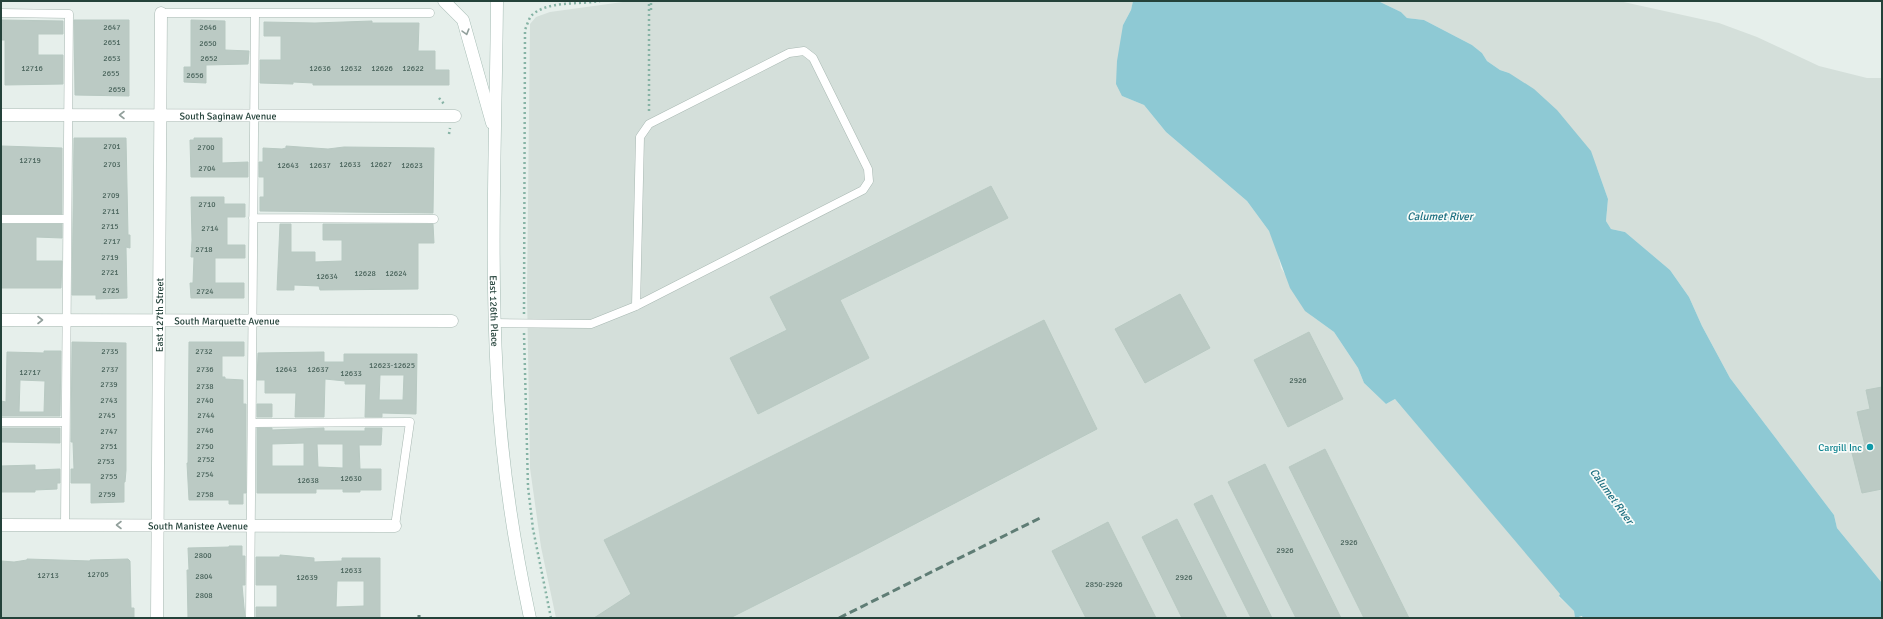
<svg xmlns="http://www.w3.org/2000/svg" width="1883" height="619" font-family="Signika,sans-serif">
<rect width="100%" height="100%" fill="#e6efeb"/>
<path fill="#d4dfda" d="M630 1H1133L1131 10 1123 25 1122 96 1144 105 1166 132 1247 201 1269 231 1277 249 1281 268 1312 316 1334 332 1358 368 1364 383 1386 404 1395 399 1561 594 1559 597 1574 611 1575 618H556L541 547 530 468 527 293 530 24 536 17 550 12Z
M1378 1H1619L1719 23 1757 37 1819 66 1867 78H1882V583L1837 528 1834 515 1730 378 1702 326 1689 297 1670 270 1625 232 1611 229 1606 221 1608 199 1597 168 1509 73 1500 70 1487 61 1482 53 1472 45 1424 20 1407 18 1401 12Z"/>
<path fill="#8ec9d4" d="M1133 1H1378L1401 12 1407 18 1424 20 1472 45 1482 53 1487 61 1500 70 1509 73 1534 89 1557 110 1591 151 1608 199 1606 221 1611 229 1625 232 1670 270 1689 297 1702 326 1730 378 1834 515 1837 528 1882 583V618H1583L1582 616 1575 618 1574 611 1559 596 1560 594 1395 399 1386 404 1364 383 1358 368 1334 332 1305 311 1290 288 1269 231 1247 201 1166 132 1144 105 1122 96 1116 84 1117 61 1123 25 1131 10Z"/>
<path fill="#bbcac4" stroke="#b8c9c2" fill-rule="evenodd" d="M1 20 63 21V34H38V55H63V84L5 85V40H1Z
M74 20H129V96L75 95Z
M191 20 225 21V50L249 51 248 64 206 65V83L184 82V67H191Z
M372 21V23H419L418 51H435V70H449V85H313V83L293 82V84L260 83V60H281V36H264V22L315 23Z
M74 138H126L128 235H130V248L126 247 127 298 96 299V295H72Z
M194 138H222V163L248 162V177H191L190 140H194Z
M2 146 62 148V214H2Z
M286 146 328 149 344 147 434 148 433 213 260 211V197H264V177H259V162H263V148L282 149 286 148Z
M991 186 1008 218 840 300 869 358 758 414 730 358 787 330 770 297Z
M191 197H224V204H245V217H227V245H245V258H215V283H244V298H191L190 283H193L194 257H191L192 240Z
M2 224H62V238L36 237V261H62L61 288H1Z
M280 224H291V252H315V262L342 261V240H323V224H433L434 243H418V289L320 290 319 286 294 285V290H277Z
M1180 294 1210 348 1145 383 1115 329Z
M1044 320 1097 429 861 552 730 618H594L631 594 604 540Z
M1309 332 1343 399 1288 427 1254 360Z
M72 342 126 343V470L125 482H124V502L91 503V483H71V469H74L73 442H71Z
M189 342H244V356H222V377H225V379L243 380V404H246V493H243V504H229V500H189L187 463H188Z
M44 351H61L60 416H1V401L6 402 7 352 44 353ZM20 380 45 381 44 412H19Z
M324 352V362H344V354H417L416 414 382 413V417H365L366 384H345V381L325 379 324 417H295L296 393H265V380H257L258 353ZM380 375H404L403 400H379Z
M1882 387V489L1862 493 1851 449 1865 445 1857 412 1870 409 1866 390Z
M257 404H272V417H257Z
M1 428H60V443L1 442Z
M257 428H272V430L324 428V431H365V428H382L381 445H359L360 469H381V490H360V492H343V489H316V493H257ZM304 443V466H272V444ZM317 444H343V468L318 467Z
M1325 449 1409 618H1364L1289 467Z
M1265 464 1341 618H1296L1228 482Z
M35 465V470L60 469V483H57V489L35 490V492H1V466Z
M1212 495 1272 618H1251L1194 504Z
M1177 519 1227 618H1182L1142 537Z
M1108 522 1156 618H1086L1052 551Z
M229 546H242V556H245V585H242L245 618H188L187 570H189L188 548 229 547Z
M280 555 314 558V562L342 561V558H380V618H256V607H277V585H256V557H280ZM337 581H364V606L336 607Z
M27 559 90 561V560L128 559 130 561 131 608H134V618H1V561L14 562 27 560Z"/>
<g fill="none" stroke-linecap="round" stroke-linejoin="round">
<g stroke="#a8b8b2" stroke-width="9">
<path id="lane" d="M1 13 69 14 65 525
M161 13H430
M253 218 434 219
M1 219H67
M494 323 591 324 636 306 863 190 869 181 868 169 813 58 804 51 789 53 649 124 640 137 636 306
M1 422H65
M252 423 410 422 395 526
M250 618 255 13"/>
</g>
<g stroke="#a8b8b2" stroke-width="13">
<g id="street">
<path id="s1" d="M1 115 455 116"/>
<path id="s2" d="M1 320 452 321"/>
<path id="s3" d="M1 525 395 526"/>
<path id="s4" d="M157 618 161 13"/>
</g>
</g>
<g stroke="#a4bbb3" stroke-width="13">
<g id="secondary">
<path d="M444 1 463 20 492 123"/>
<path id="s5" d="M497 1C496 126 490 252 497 378 501 458 513 539 530 618"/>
</g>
</g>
<path stroke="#86b3a5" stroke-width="2.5" stroke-dasharray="2 3" stroke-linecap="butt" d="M649 4V113
M439 98 444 104
M449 134 450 128
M524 314 525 30C527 25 529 18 532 15 549 0 579 5 600 1
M524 333 528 487 533 529 551 618"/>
<use href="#lane" stroke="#fff" stroke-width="8"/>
<use href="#street" stroke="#fff" stroke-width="12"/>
<use href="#secondary" stroke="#fff" stroke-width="12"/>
<path stroke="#5f7d75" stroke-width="3" stroke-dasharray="8 4" stroke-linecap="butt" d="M419 618V615
M839 618 1042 517"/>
<path stroke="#86b3a5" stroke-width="2.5" stroke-dasharray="2 3" stroke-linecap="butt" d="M651 10V1"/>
</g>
<defs><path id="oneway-chevron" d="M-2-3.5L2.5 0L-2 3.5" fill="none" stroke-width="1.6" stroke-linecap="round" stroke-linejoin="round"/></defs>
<g stroke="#92a09c">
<use href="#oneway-chevron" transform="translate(466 32) rotate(74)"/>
<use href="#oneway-chevron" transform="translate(122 115) rotate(-180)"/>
<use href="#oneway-chevron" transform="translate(40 320)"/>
<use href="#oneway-chevron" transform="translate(119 525) rotate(180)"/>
</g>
<circle fill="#0f9aa8" stroke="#f7fbf9" stroke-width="1.5" cx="1870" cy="447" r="4"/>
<g text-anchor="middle" stroke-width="3.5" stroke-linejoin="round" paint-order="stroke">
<g font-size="8" fill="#4a645c">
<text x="112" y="30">2647</text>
<text x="208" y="30">2646</text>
<text x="112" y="45">2651</text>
<text x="208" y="46">2650</text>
<text x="112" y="61">2653</text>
<text x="209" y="61">2652</text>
<text x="32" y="71">12716</text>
<text x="320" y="71">12636</text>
<text x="351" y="71">12632</text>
<text x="382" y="71">12626</text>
<text x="413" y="71">12622</text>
<text x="111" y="76">2655</text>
<text x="195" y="78">2656</text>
<text x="117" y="92">2659</text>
<text x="112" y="149">2701</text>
<text x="206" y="150">2700</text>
<text x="30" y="163">12719</text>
<text x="112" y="167">2703</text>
<text x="350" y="167">12633</text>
<text x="381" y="167">12627</text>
<text x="288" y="168">12643</text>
<text x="320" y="168">12637</text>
<text x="412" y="168">12623</text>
<text x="207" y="171">2704</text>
<text x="111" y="198">2709</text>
<text x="207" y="207">2710</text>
<text x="111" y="214">2711</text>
<text x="110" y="229">2715</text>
<text x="210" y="231">2714</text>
<text x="112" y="244">2717</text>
<text x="204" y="252">2718</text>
<text x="110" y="260">2719</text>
<text x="110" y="275">2721</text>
<text x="365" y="276">12628</text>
<text x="396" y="276">12624</text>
<text x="327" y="279">12634</text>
<text x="111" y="293">2725</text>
<text x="205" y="294">2724</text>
<text x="110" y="354">2735</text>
<text x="204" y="354">2732</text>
<text x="392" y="368">12623-12625</text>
<text x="110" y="372">2737</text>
<text x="205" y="372">2736</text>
<text x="286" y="372">12643</text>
<text x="318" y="372">12637</text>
<text x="30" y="375">12717</text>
<text x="351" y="376">12633</text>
<text x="1298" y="383">2926</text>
<text x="109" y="387">2739</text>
<text x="205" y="389">2738</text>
<text x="109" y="403">2743</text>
<text x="205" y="403">2740</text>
<text x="107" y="418">2745</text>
<text x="206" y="418">2744</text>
<text x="205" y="433">2746</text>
<text x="109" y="434">2747</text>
<text x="109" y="449">2751</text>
<text x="205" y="449">2750</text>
<text x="206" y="462">2752</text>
<text x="106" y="464">2753</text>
<text x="205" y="477">2754</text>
<text x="109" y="479">2755</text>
<text x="351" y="481">12630</text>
<text x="308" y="483">12638</text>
<text x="107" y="497">2759</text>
<text x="205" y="497">2758</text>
<text x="1349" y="545">2926</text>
<text x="1285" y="553">2926</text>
<text x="203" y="558">2800</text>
<text x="351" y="573">12633</text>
<text x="98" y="577">12705</text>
<text x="48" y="578">12713</text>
<text x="204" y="579">2804</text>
<text x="307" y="580">12639</text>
<text x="1184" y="580">2926</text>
<text x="1104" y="587">2850-2926</text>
<text x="204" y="598">2808</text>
</g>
<g font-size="10" fill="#24423a" stroke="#f7fbf9">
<text dy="4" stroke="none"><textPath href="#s1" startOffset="227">South Saginaw Avenue</textPath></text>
<text dy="4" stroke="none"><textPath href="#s5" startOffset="310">East 126th Place</textPath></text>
<text dy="4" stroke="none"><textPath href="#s4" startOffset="303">East 127th Street</textPath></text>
<text dy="4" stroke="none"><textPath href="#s2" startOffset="226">South Marquette Avenue</textPath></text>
<text dy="4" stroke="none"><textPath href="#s3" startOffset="197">South Manistee Avenue</textPath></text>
</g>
<g font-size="10" fill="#0d838f" stroke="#f7fbf9" text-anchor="end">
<text x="1862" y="451">Cargill Inc</text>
</g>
<g font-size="11" font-style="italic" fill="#1c6f80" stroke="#f7fbf9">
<text x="1440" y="220">Calumet River</text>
<text transform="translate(1612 496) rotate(54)" y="4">Calumet River</text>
</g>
</g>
<rect width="1883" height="619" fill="none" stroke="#24423a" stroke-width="4"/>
</svg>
